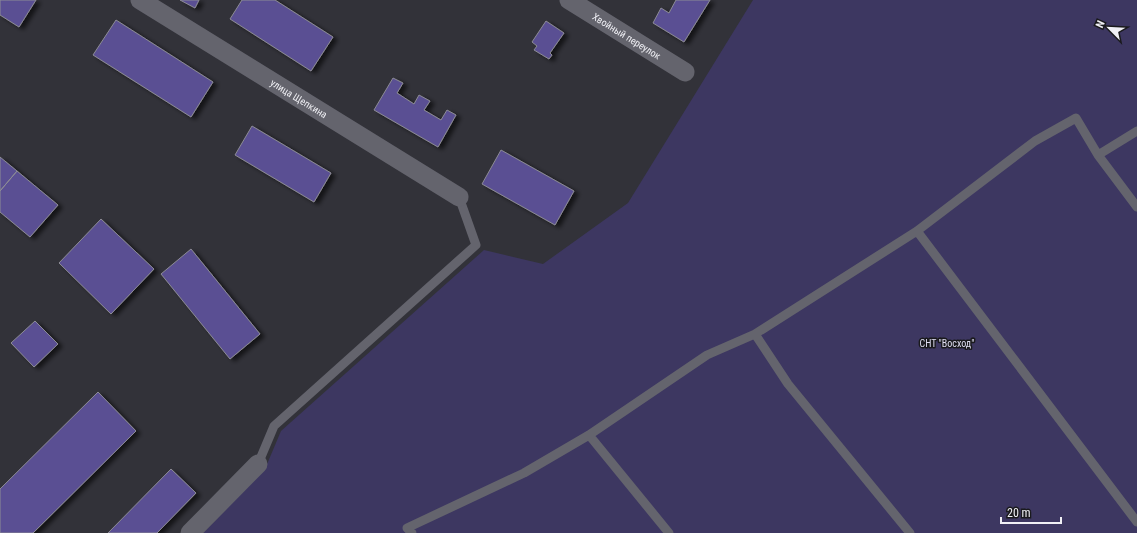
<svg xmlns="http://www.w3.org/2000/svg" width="1137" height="533" font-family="'Roboto Condensed',sans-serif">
<defs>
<filter id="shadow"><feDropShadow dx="4.5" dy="2.5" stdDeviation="2" flood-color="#0009"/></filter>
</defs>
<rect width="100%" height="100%" fill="#323239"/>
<path fill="#3d3761" d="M753 0H1137V533H203L265 469 281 431 484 250 543 264 628 203Z"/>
<path fill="#5a5093" stroke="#8c8b95" filter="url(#shadow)" d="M0 0H36L19 27 0 15Z
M180 0H199L195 8Z
M242 0H275L333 37 311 71 230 19Z
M676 0H710L684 42 653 23 661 8 669 13Z
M116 20 213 82 191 117 93 55Z
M546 21 564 33 550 53 552 55 549 59 534 50 537 46 532 42Z
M393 78 403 83 397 93 414 104 419 95 430 101 424 110 441 120 447 110 456 115 438 147 374 110Z
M252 126 331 173 314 202 235 155Z
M501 150 574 191 555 225 482 184Z
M0 157 17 171 0 191Z
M17 171 58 205 30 237 0 212V191Z
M101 219 154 269 111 314 59 263Z
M191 249 260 334 230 359 161 274Z
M35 321 58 344 34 367 11 343Z
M98 392 136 431 33 533H0V489Z
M171 469 196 493 157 533H108Z"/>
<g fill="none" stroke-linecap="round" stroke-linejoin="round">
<path stroke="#64646d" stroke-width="9" d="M1098 155 1137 131
M917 231 1137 522
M755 334 788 384 910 533
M589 435 669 533
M258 464 274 426 476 245 459 197
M412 533 407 528 524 473 589 435 707 355 755 334 917 231 1035 141 1076 118 1098 155 1137 207"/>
<g stroke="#64646d" stroke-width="19">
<path id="s1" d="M140 0 459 197"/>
<path id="s2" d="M569 0 685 72"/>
<path d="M190 533 258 464"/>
</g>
</g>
<g text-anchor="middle" stroke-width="3" stroke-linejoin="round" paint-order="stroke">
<g font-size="10" fill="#f0f0f5" stroke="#1a1a1d">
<text dy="4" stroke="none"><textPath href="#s2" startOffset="68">Хвойный переулок</textPath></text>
<text dy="4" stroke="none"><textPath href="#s1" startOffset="187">улица Щепкина</textPath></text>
</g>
<g font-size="10" fill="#dfdef2" stroke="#1a1a1d">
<text x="947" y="347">СНТ "Восход"</text>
</g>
</g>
<g transform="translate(1109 28) rotate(294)" stroke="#1a1a1d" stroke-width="3" paint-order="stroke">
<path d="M0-3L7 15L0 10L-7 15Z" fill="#f0f0f5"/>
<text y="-6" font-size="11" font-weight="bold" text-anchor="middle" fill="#f0f0f5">N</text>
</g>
<path d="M1001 517v6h60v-6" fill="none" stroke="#f0f0f5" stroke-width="2"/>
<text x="1007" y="517" font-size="12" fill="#f0f0f5" stroke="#1a1a1d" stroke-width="3" paint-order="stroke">20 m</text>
</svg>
